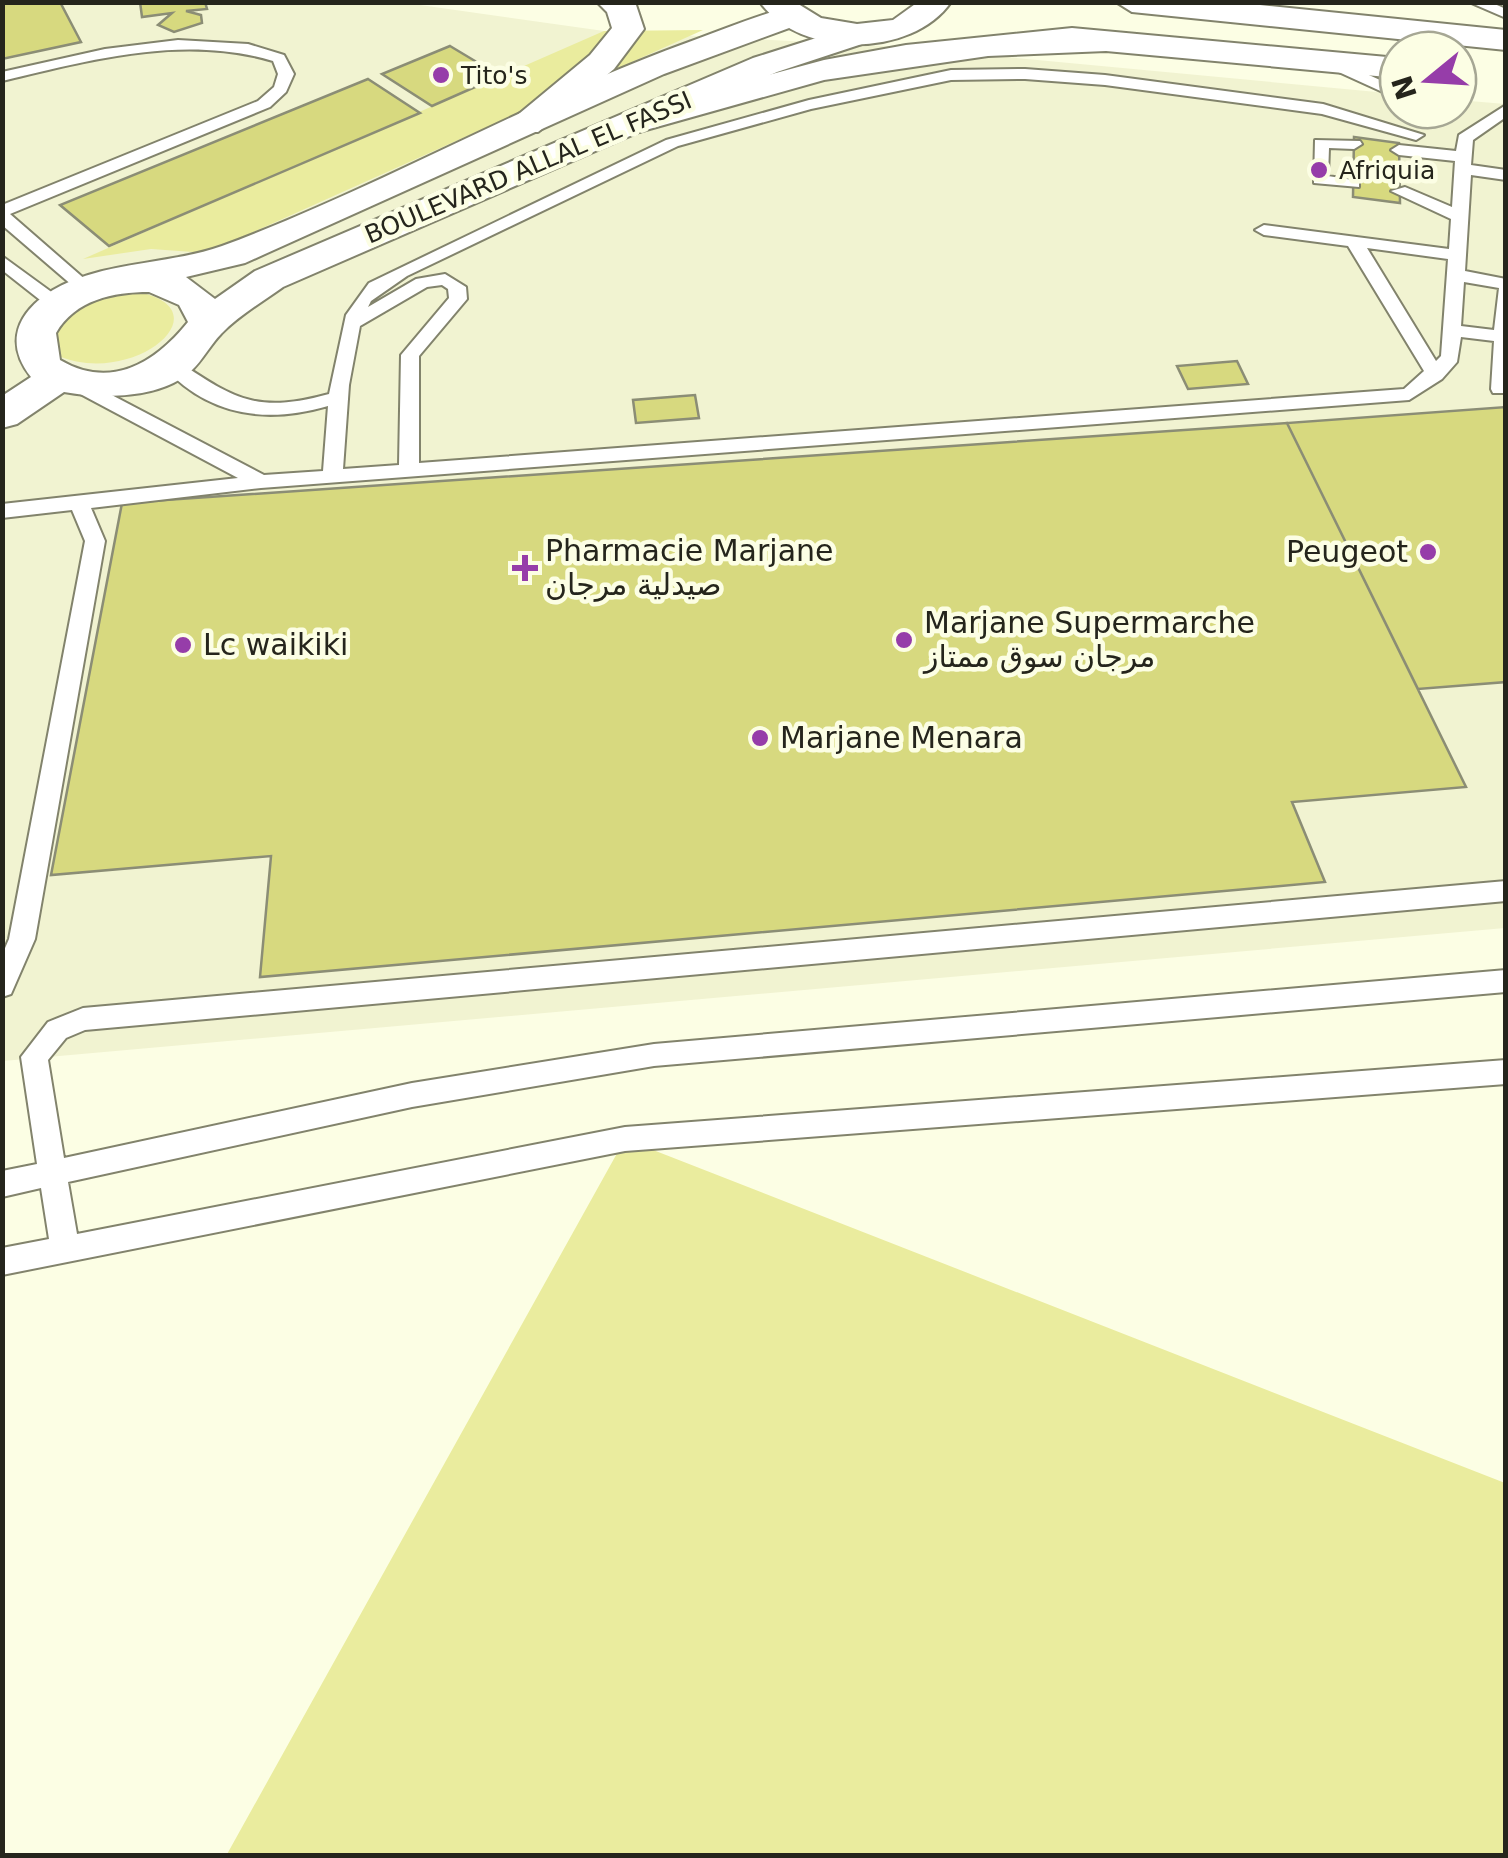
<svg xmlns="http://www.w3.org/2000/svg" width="1508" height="1858" font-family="'DejaVu Sans',Vazirmatn,sans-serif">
<rect width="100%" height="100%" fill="#fcfee4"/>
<path fill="#f1f3d1" d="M399 2 604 31 901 47 1398 94V110H1458V100L1505 104V928L3 1061V3Z"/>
<path fill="#eaec9e" d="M703 30 207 253 151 249 83 259 604 31Z
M123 290C236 301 137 391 56 355L47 328 57 314Z
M625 1139 1505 1483V1855L226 1856Z"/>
<path fill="#d7d97f" stroke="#8b8d75" stroke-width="2.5" d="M2 2H60L81 42 2 59Z
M140 2H205L207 9 186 11 201 15 202 23 174 32 158 25 172 13 142 17Z
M450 46 500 76 432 106 382 74Z
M368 79 420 113 109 246 60 205Z
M1354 137 1399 143 1400 203 1353 197Z
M1237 361 1248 384 1188 389 1177 366Z
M695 395 699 418 636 423 633 400Z
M1506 407V682L1418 689 1287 423Z
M1287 423 1466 787 1292 802 1325 882 260 977 271 856 51 875 122 503Z"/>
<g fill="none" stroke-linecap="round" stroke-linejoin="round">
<g stroke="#82836c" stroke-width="4">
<path id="lane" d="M1469 2H1490L1506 9V18Z
M178 40 248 44 284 55 294 74 286 92 270 107 10 214 95 288 80 292 2 225V205L258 101 274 87 278 74 273 61C183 34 90 60 2 81V72L105 49Z
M1324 55 1398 88V99L1319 63 1316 60Z
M1025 69 1105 75 1323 104 1424 135 1416 140 1322 114 1105 85 1025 79 951 80 811 109 678 146 407 276 371 301 368 307 416 279 445 274 466 287 467 299 419 356V463L1404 389 1424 371 1348 246 1264 235 1255 230 1264 225 1449 249 1451 219 1391 191 1405 187 1452 207 1455 161 1399 155 1391 150 1399 145 1456 151 1459 135 1506 105V117L1473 140 1471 165 1506 170V180L1471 175 1465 271 1506 279V393H1493L1491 389 1494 341 1461 337 1457 362 1442 379 1409 400 261 488 91 508 105 541 35 939 11 994 2 997V955L9 939 85 541 72 510 2 518V504L238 478 71 389V381H85L264 475 323 471 328 406C266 424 208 416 163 366L172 360 179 362C237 401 259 413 329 394L346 315 369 283 666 140 809 100 951 70ZM1367 248 1448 259 1441 356 1436 361ZM1464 282 1499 288 1494 330 1461 326ZM442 285 448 289 449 298 401 355 399 465 343 469 349 385 360 326 427 287Z
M1315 140 1360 141 1362 144 1354 149 1329 148 1328 176 1359 181V187L1314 183Z
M2 256 61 299V307H49L2 270Z
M1506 881V901L85 1030 66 1038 48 1060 64 1158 412 1083 654 1044 1506 970V992L654 1066 412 1107 68 1182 77 1234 625 1127 1506 1060V1084L625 1151 2 1275V1248L49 1239 41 1188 2 1197V1171L37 1164 21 1057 48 1022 83 1008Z"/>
</g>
<g stroke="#82836c" stroke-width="4">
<path id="secondary" d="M789 7 805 17 800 24 664 74 245 263 186 277 215 299 255 271 753 58 860 24 876 34 871 41 777 72 283 287C262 302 238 316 221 334 210 345 203 360 191 371 161 399 102 399 64 392L17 424 2 428V396L31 377C4 343 17 312 53 290 103 261 168 265 222 246 381 187 529 100 689 42 722 30 755 16 789 7ZM149 292 179 305 188 322C155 363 111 390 60 360L56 333C75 300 113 292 149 292Z"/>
</g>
<g stroke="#82836c" stroke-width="4">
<path id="primary" d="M597 2H635L644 29 614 69 538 132H514L509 125 514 118 590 55 612 28 607 12Z
M760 2H795L821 18 857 24 893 20 918 2H951C912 58 800 59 760 2Z
M1116 2H1231L1506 30V50L1132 12Z
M1072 28 1398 58V78L1106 51 988 56 824 80 621 137 609 134 604 127 609 120 649 107 824 60 906 45Z"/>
</g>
<use href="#lane" fill="#fff" fill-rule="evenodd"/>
<use href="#secondary" fill="#fff" fill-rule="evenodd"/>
<use href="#primary" fill="#fff" fill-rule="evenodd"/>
</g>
<g fill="#963da9" stroke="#fcfee4" stroke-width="4">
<circle cx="441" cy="75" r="10"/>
<circle cx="1319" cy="170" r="10"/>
<circle cx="1428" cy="552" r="10"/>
<path d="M520 553h10v10h10v10h-10v10h-10v-10h-10v-10h10z"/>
<circle cx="904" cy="640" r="10"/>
<circle cx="183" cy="645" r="10"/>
<circle cx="760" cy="738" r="10"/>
</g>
<g text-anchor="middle" stroke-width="9" stroke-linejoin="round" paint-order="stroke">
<g font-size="25" fill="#25251c" stroke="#fcfee4" text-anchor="start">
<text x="461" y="84">Tito's</text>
<text x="1339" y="179">Afriquia</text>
</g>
<g font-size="25" fill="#25251c" stroke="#fcfee4">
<text transform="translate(528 167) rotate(-23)" y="9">BOULEVARD ALLAL EL FASSI</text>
</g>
<g font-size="30" fill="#25251c" stroke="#fcfee4" text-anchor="start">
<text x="545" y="561">Pharmacie Marjane<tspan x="545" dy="34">صيدلية مرجان</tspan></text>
<text x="1408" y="562" text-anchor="end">Peugeot</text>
<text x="924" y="633">Marjane Supermarche<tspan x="924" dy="34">مرجان سوق ممتاز</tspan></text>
<text x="203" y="655">Lc waikiki</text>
<text x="780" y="748">Marjane Menara</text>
</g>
</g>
<rect width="1508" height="1858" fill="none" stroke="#25251c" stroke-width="10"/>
<g transform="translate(1428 80) rotate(252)"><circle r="48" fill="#fcfee4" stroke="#a6a794" stroke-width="2.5"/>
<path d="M0-8L18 38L0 25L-18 38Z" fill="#963da9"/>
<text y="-15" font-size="28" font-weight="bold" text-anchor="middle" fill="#25251c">N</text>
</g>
</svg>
